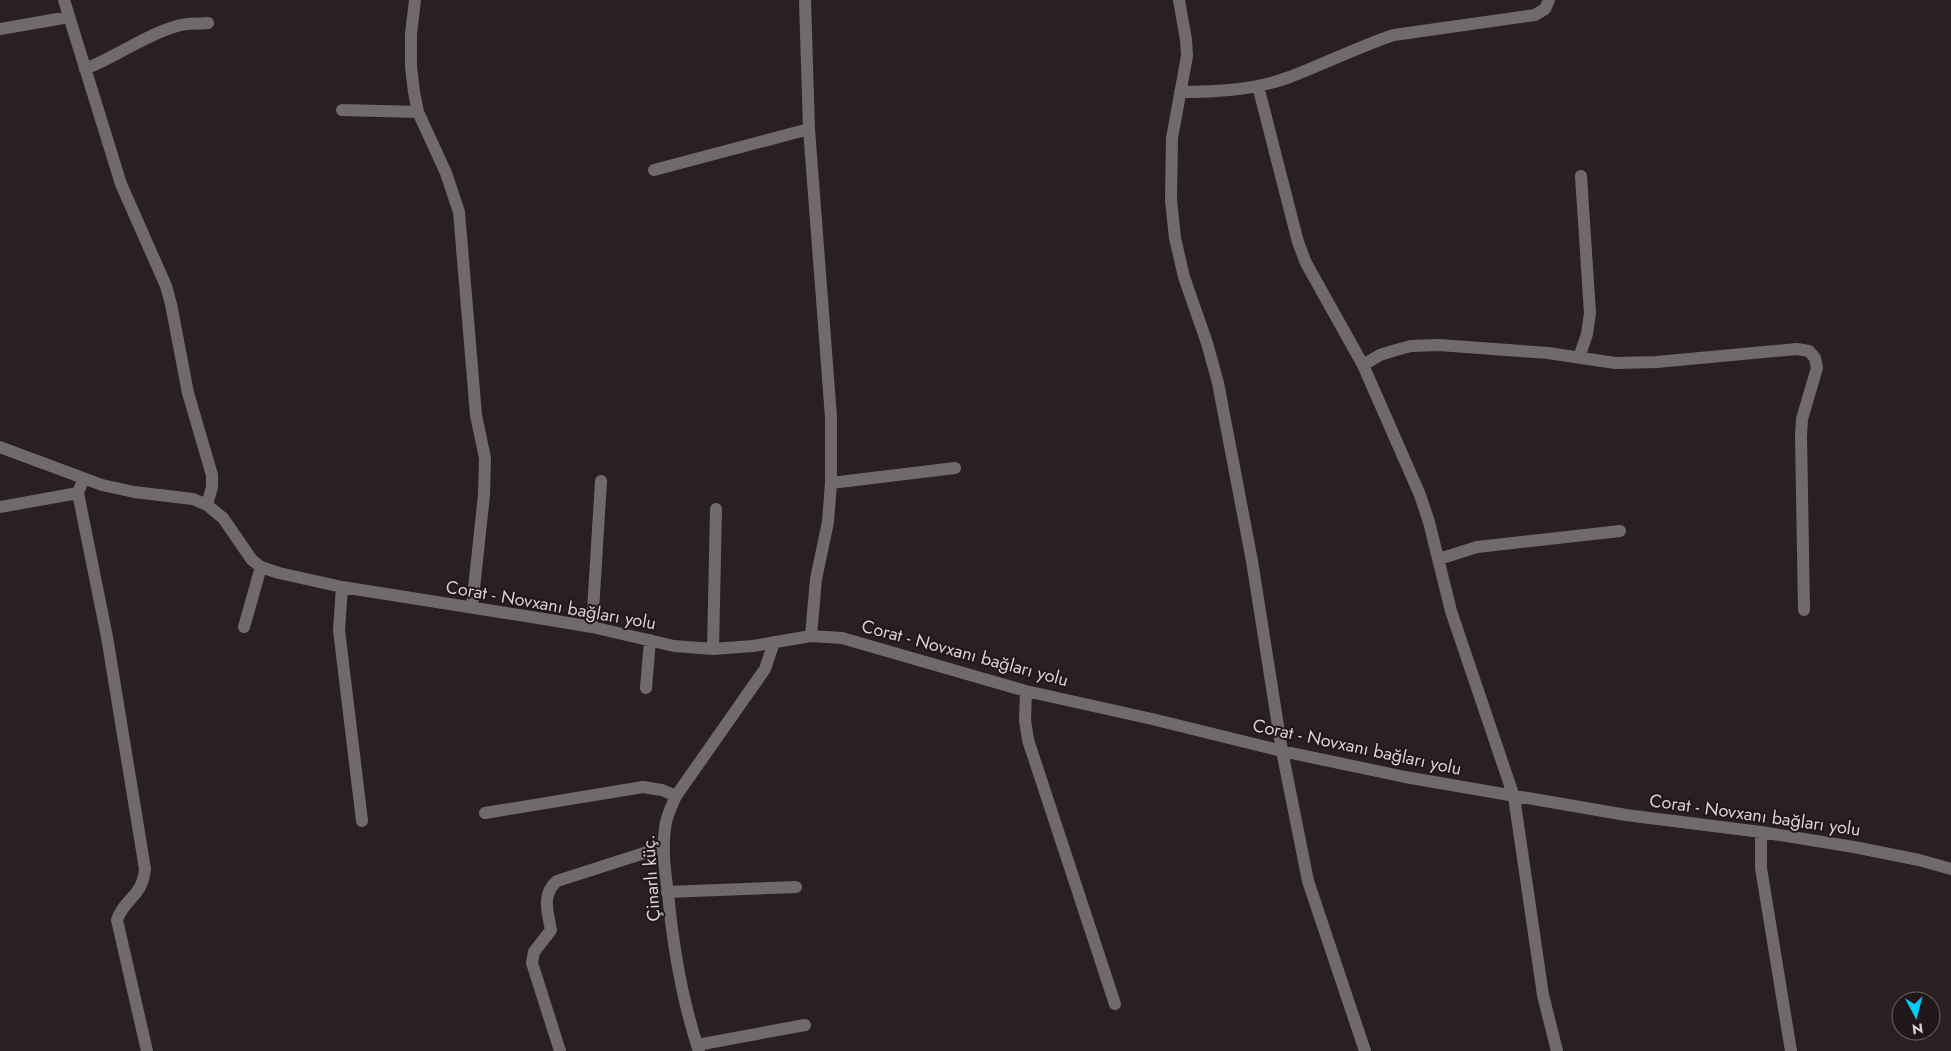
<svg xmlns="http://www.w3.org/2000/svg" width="1951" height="1051" font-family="Jost,sans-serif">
<rect width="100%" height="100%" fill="#2b2021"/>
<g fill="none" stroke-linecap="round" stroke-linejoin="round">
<path stroke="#716a6b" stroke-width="12" d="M64 0 121 184 166 286 171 304 188 393 212 475V487L207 505
M415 0 411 34V66L414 92 418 112 446 173 459 212 476 415 485 458 484 495 472 607
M805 0 809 129 831 417V483L828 522 816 579 811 636
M1179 0 1186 40 1187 56 1172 138 1171 200 1175 238 1184 277 1207 343 1218 383 1252 561 1282 751 1308 881 1365 1051
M0 29 69 17
M85 69C116 57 145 35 177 26 186 23 198 24 208 23
M1258 86 1298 242 1306 263 1363 365 1420 495 1429 522 1451 611 1514 797 1543 995 1557 1051
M1180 92C1216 92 1253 90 1287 78 1323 65 1357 47 1394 35L1535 15 1545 9 1549 0
M342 110 418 112
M654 170 809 129
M1579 358 1587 334 1590 313 1581 176
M1363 365 1380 355 1396 350 1411 346 1439 345 1548 353 1615 363 1657 362 1797 349 1809 351 1815 358 1817 368 1802 419 1801 437 1804 610
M0 447 102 485 134 492 193 499 207 505 223 518 252 560 261 567 279 573 342 587 538 618 592 627 674 646 713 649 753 646 811 636 842 638 1026 691 1152 719 1282 751 1405 777 1626 815 1761 832 1854 847 1919 860 1951 869
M831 483 955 468
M78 493 107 637 145 869C142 898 124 898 117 920L147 1051
M0 507 78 493 81 485
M1439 559 1477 547 1620 531
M342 587 339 630 362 821
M244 627 261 567
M592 627 601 481
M713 649 716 509
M646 688 650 640
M1026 691 1025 720 1028 740 1115 1004
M485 813 643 787 662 790 676 796
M1761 832V868L1791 1051
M667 892 796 887
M697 1045 805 1025
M560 1051 532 963 534 952 551 930C548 913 541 894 557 881L663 847
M699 1051C682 1000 673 947 668 893 665 872 662 850 665 828 666 817 671 807 676 796L765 669 774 642"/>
</g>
<g text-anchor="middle" stroke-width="4" stroke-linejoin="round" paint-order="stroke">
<g font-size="18" fill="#d9d2d2" stroke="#211718">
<text transform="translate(551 605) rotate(10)" y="6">Corat - Novxanı bağları yolu</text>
<text transform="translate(965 653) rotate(15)" y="6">Corat - Novxanı bağları yolu</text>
<text transform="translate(1357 747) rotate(12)" y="6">Corat - Novxanı bağları yolu</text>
<text transform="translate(1755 815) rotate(8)" y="6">Corat - Novxanı bağları yolu</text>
<text transform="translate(651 878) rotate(-94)" y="6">Çinarlı küç.</text>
</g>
</g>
<g transform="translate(1916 1016) rotate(173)"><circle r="24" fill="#211718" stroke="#6b6262"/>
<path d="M0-4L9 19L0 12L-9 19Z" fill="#02cbf9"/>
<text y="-8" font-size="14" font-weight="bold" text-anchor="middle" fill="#d9d2d2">N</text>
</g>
</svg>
